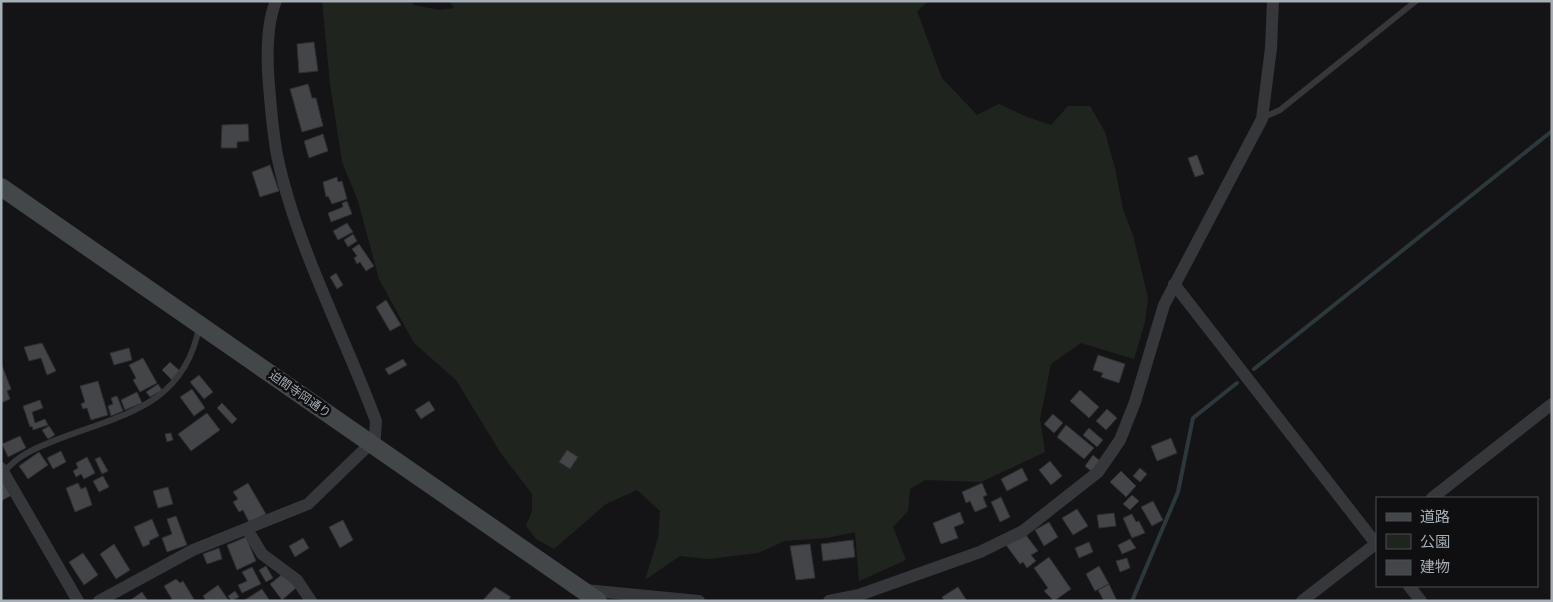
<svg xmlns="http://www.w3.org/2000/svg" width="1553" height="602" font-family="'Noto Sans','Noto Sans JP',sans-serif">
<rect width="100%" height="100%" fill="#141416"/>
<path fill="#1f251e" d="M322 1H411L414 5 439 10 454 8 449 1H929L917 11 942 78 977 115 999 104 1027 117 1051 125 1068 106H1090L1105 132 1115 168 1123 209 1133 235 1148 298 1145 322 1134 359 1081 343 1051 364 1040 419 1045 452 981 482 925 480 910 489 908 511 893 527 906 560 859 581 855 532 827 538 785 541 758 553 709 559 680 556 645 580 658 538 660 511 637 490 606 504 554 549 536 539 526 526 532 511V494L500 452 456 380 414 343 379 279 358 201 342 162 330 84Z"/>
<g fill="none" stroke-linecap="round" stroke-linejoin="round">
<path stroke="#2c383b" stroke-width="4" d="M1254 369 1552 131
M1132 601 1178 492 1193 418 1237 383"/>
</g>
<path fill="#434549" stroke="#2e2f32" d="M314 42 318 71 299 73 297 44Z
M308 84 312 98H316L323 126 302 132 290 89Z
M248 124 249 141 237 142V148H221L222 125Z
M323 134 328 151 309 158 304 141Z
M1197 155 1204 174 1195 177 1188 158Z
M270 165 279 191 260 197 252 172Z
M337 177 338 182 342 181 347 199 332 204 328 196 326 197 323 182Z
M347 201 352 214 331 222 328 213 343 207 342 203Z
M347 223 353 232 338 240 333 231Z
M353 234 357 241 348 247 344 240Z
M359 244 374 266 366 271 360 262 357 264 354 258 357 256 352 249Z
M336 273 343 285 337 289 330 277Z
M386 300 401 325 390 331 376 307Z
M42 343 56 371 47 375 41 358 29 361 24 347Z
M129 348 132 360 114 365 110 353Z
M1098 355 1125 364 1119 383 1101 377 1103 373 1093 370Z
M143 358 157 383 140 392 133 380 136 378 129 365Z
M403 359 407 365 389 375 385 369Z
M170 362 180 371 172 380 162 370Z
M1 363 11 389 7 391 10 399 1 403Z
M199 375 213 392 204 399 190 382Z
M98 381 108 415 91 420 87 408 83 409 81 404 85 402 80 386Z
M158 384 162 390 150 397 146 392Z
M192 389 205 408 194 416 180 397Z
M1080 390 1099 407 1089 418 1070 401Z
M137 392 142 403 125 410 121 400Z
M117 396 123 411 111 416 108 406 113 404 111 398Z
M40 400 43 408 32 412 35 423 45 419 48 425 33 430 32 426 30 427 23 406Z
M429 401 435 410 421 419 415 410Z
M222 403 237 419 232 424 217 408Z
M1107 409 1117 418 1106 430 1096 421Z
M207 413 220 430 191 451 178 434Z
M1053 414 1063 423 1054 433 1044 424Z
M1066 425 1094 448 1084 459 1057 437Z
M49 426 55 435 48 439 42 430Z
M1089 428 1103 440 1097 447 1083 435Z
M171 433 173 440 167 442 165 434Z
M20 436 26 448 8 457 2 444Z
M1171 438 1177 453 1157 461 1151 446Z
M567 450 578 457 570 469 559 462Z
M61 451 66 462 53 469 47 458Z
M39 452 48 465 28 479 19 466Z
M1093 455 1100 461 1092 472 1085 466Z
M87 457 95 473 84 479 81 474 76 477 73 471 78 468 76 463Z
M100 457 108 471 102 474 95 459Z
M1050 461 1062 476 1051 485 1039 470Z
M1022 468 1028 480 1007 491 1001 479Z
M1140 468 1147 474 1140 482 1133 476Z
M1121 471 1136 486 1126 497 1110 482Z
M103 476 109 487 99 492 93 481Z
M5 481 12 495 1 501V483Z
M78 483 81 489 86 487 92 505 75 512 66 488Z
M248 483 266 514 249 522 243 510 239 512 233 502 238 499 233 492Z
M982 483 987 495 983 497 987 507 975 512 970 501 966 503 962 492Z
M168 487 173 504 158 508 153 491Z
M1132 495 1139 501 1130 510 1123 504Z
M1001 497 1010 517 1000 522 991 502Z
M1153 501 1163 520 1152 526 1141 507Z
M1077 509 1088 526 1073 535 1062 518Z
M960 512 964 523 954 527 958 538 941 544 933 523Z
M1114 513 1116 526 1099 528 1097 515Z
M1132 514 1136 522 1139 521 1145 533 1132 538 1123 518Z
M176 516 187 545 167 552 162 538 172 534 167 519Z
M152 519 159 536 149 541 150 544 143 547 134 527Z
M343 520 353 540 340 548 329 527Z
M1049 522 1058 537 1044 546 1035 530Z
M1023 531 1038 551 1031 555 1036 561 1027 568 1023 562 1020 564 1006 545Z
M246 537 256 561 237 570 227 545Z
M303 538 309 548 295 557 289 546Z
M1130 539 1136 548 1122 554 1118 545Z
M853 540 855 557 823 561 821 544Z
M1089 542 1093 552 1079 558 1075 548Z
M114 544 130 570 116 579 100 554Z
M810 544 815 578 796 580 790 546Z
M219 548 222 559 207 564 203 554Z
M83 553 98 575 84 585 69 562Z
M1049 557 1071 589 1054 601 1044 591 1048 588 1034 568Z
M1127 558 1130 568 1120 572 1116 561Z
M266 566 273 578 266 582 259 570Z
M1099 566 1109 584 1095 591 1086 574Z
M252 567 261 584 242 593 238 585 247 581 242 572Z
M284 573 296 588 282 600 270 584Z
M176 579 180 583 183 581 195 601H173L164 586Z
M1109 584 1117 601H1104L1098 590Z
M218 585 229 601H206L203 596Z
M495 587 511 597 507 601H482Z
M958 587 967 601H944L942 597Z
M262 589 270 601H243Z
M235 591 239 597 231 601 228 596Z
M142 592 148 601H129Z"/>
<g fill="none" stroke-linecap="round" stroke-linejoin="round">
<path stroke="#35373b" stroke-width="6" d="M1262 118 1280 110 1416 1
M4 472C18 455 36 448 56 440 120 415 184 407 199 327"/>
<path stroke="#35373b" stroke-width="12" d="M1174 284 1377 545
M1 468 78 601
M1432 498 1552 404
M247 529 262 554 297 580 311 601
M1409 586 1421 601
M585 590 699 601
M99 601 193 550 308 504 371 443 375 437 376 421C344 335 295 243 277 155 272 128 270 99 268 72 267 50 267 22 276 1
M829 601 859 595 980 552 1023 531 1098 472 1120 440 1135 402 1164 305 1262 119 1271 48 1273 1
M1302 601 1377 543"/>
<path stroke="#43474a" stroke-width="18" d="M1 187 598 601"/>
</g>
<g text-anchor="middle" stroke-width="5" stroke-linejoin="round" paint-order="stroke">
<g font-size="12" fill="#a6aeb6" stroke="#0f0f11">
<text transform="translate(300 394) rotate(35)" y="4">迫間寺岡通り</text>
</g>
</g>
<rect width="1553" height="602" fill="none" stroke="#a6aeb6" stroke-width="5"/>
<rect x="1376" y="497" width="162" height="90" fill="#0f0f11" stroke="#4b4f53"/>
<rect x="1386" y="513" width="25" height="8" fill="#43474a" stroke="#4b4f53"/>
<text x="1420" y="522" font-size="15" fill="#a6aeb6">道路</text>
<rect x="1386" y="534" width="25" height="15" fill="#1f251e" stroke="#4b4f53"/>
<text x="1420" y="547" font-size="15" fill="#a6aeb6">公園</text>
<rect x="1386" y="560" width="25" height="15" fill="#434549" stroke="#4b4f53"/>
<text x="1420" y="572" font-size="15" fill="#a6aeb6">建物</text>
</svg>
